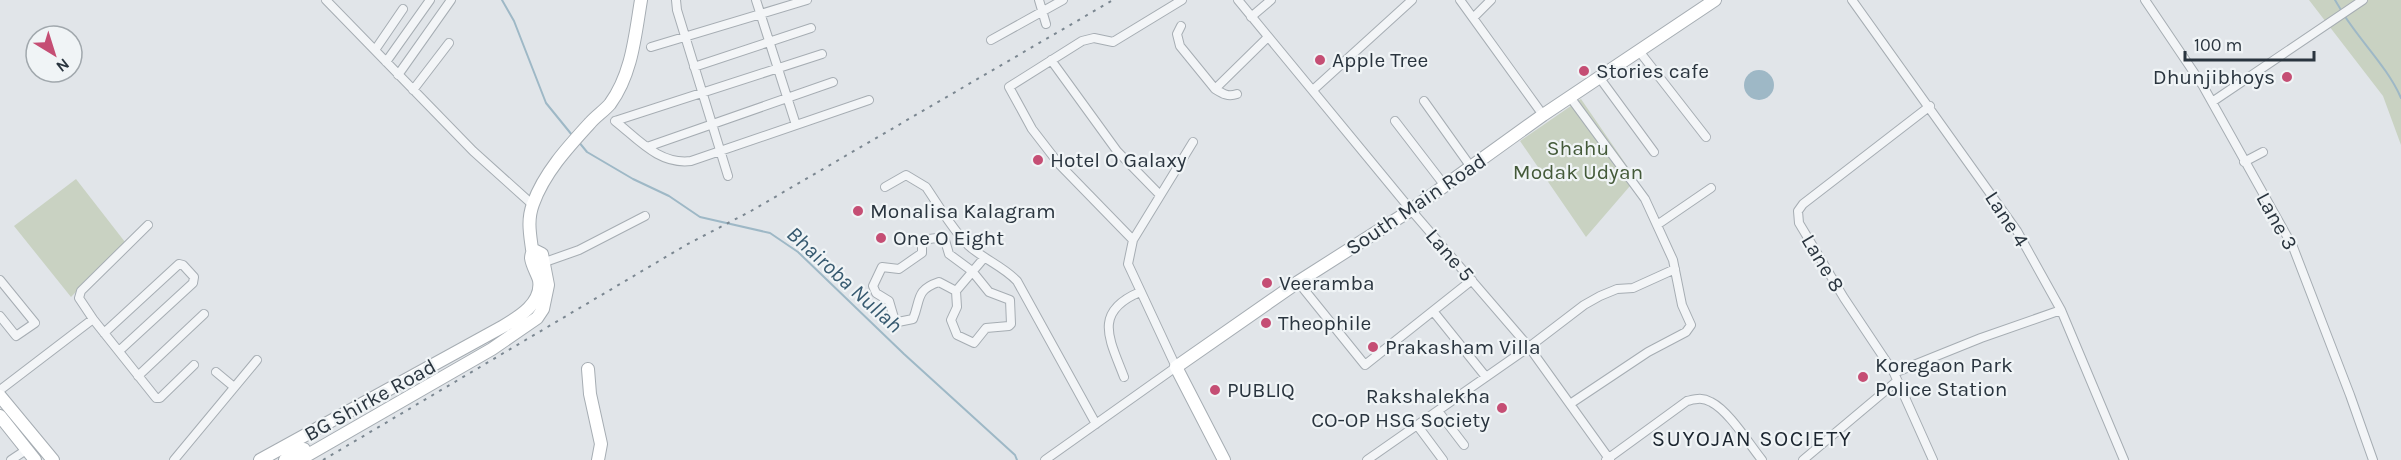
<svg xmlns="http://www.w3.org/2000/svg" width="2401" height="460" font-family="Karla,sans-serif">
<rect width="100%" height="100%" fill="#e1e5e9"/>
<path fill="#c9d2c2" d="M2309 0H2401V145L2383 96Z
M1581 99 1636 179 1586 237 1520 141Z
M76 179 125 242 71 297 14 226Z"/>
<path fill="#9eb8c6" d="M1744 85a15 15 0 1 1 30 0a15 15 0 1 1-30 0Z"/>
<g fill="none" stroke-linecap="round" stroke-linejoin="round">
<path stroke="#9eb8c6" stroke-width="2" d="M502 0 514 21 546 103 572 135
M2335 0 2341 10
M2344 15C2362 43 2388 68 2401 98
M578 141 587 152 633 179 669 196 700 217 770 233 798 252 904 354 1015 455 1017 460"/>
<g stroke="#a6adb3" stroke-width="10">
<path id="street" d="M326 0 473 151 533 205
M676 0 677 10 728 176
M756 0 796 125
M1039 0 1046 24
M1238 0 1411 210 1529 347 1610 460
M1460 0 1543 115
M1852 0 2017 231 2061 310 2124 460
M2145 0 2203 86 2293 247 2350 395 2373 460
M1251 17 1271 0
M1473 18 1491 0
M1181 26 1177 34 1180 46 1215 89
M991 40 1063 0
M651 47 807 0
M375 50 403 9
M1639 51 1706 137
M1051 60 1117 151 1160 195
M386 62 430 0
M694 67 811 28
M398 75 451 0
M1599 77 1654 152
M413 90 449 43
M1313 90 1412 0
M1237 94C1228 97 1223 94 1215 89L1268 37
M1570 97 1645 199 1673 260 1682 305 1691 325 1686 332 1648 352 1570 404
M1424 101 1471 167
M2212 102 2363 0
M1930 106 1803 204 1798 211 1799 223 1844 298 1894 373 1933 460
M615 121C638 139 659 165 691 161L869 100
M615 121 822 54
M1395 121 1445 186
M647 147 833 82
M2244 162 2263 152
M885 187 906 175 926 187C939 206 952 229 968 245 983 259 1003 266 1017 281L1096 424
M148 225 81 291 79 298 93 319 156 398H160L194 365
M1657 225 1711 188
M1133 240 1059 164 1032 129 1009 87 1082 41 1094 38 1113 42 1182 0
M545 262 579 250 645 216
M0 280 35 323 16 336 0 316
M1298 282 1365 365 1472 280
M956 291 939 282C915 290 921 300 913 319L898 322 894 318 889 301 876 293 873 286 882 267 899 269 922 253V240L944 237 949 254 972 271 989 292 1010 300 1011 324 1009 326 986 328 974 343 957 335 951 320 957 307 956 291 984 258
M1433 311 1486 377
M104 333 179 264 183 265 194 277 193 283 119 351
M216 372 234 387
M1894 373 1981 338 2061 310
M138 376 204 314
M1124 377C1110 340 1092 312 1140 292
M0 390 93 319
M1438 411 1464 445
M1417 425 1443 460
M11 460 26 450
M174 460 257 360
M1045 460 1176 367 1128 264 1133 240 1193 142
M1367 460 1529 347 1584 305 1600 296 1617 289 1633 288 1675 269
M1606 460 1687 401C1696 399 1702 397 1711 402 1729 411 1749 444 1762 460
M1803 460 1897 381"/>
</g>
<g stroke="#a6adb3" stroke-width="14">
<path id="secondary" d="M588 369 590 394 601 444 598 460
M0 396 53 460
M0 416 35 460
M260 460 502 327C519 317 543 303 539 280 537 273 532 266 531 258 531 255 533 252 532 249 530 234 527 220 533 204 544 173 568 147 590 123 596 116 604 111 610 104 632 74 635 36 641 0
M285 460 304 449
M299 460 492 349 537 318 543 309 548 285 542 254 532 249
M1224 460 1176 367 1298 282 1411 210 1543 115 1715 0"/>
</g>
<use href="#street" stroke="#f3f5f7" stroke-width="8"/>
<use href="#secondary" stroke="#fff" stroke-width="12"/>
<path stroke="#7b8791" stroke-width="2" stroke-dasharray="3 6" stroke-linecap="butt" d="M323 460 686 245 751 211 1113 0"/>
</g>
<g fill="#c54e74" stroke="#f0f4f6" stroke-width="2">
<circle cx="1320" cy="60" r="6"/>
<circle cx="1584" cy="71" r="6"/>
<circle cx="2287" cy="77" r="6"/>
<circle cx="1038" cy="160" r="6"/>
<circle cx="858" cy="211" r="6"/>
<circle cx="881" cy="238" r="6"/>
<circle cx="1267" cy="283" r="6"/>
<circle cx="1266" cy="323" r="6"/>
<circle cx="1373" cy="347" r="6"/>
<circle cx="1863" cy="377" r="6"/>
<circle cx="1215" cy="390" r="6"/>
<circle cx="1502" cy="408" r="6"/>
</g>
<g text-anchor="middle" stroke-width="4.5" stroke-linejoin="round" paint-order="stroke">
<g font-size="21" fill="#2a353f" stroke="#f0f4f6" text-anchor="start">
<text x="1332" y="67">Apple Tree</text>
<text x="1596" y="78">Stories cafe</text>
<text x="2275" y="84" text-anchor="end">Dhunjibhoys</text>
<text x="1050" y="167">Hotel O Galaxy</text>
<text x="870" y="218">Monalisa Kalagram</text>
<text x="893" y="245">One O Eight</text>
<text x="1279" y="290">Veeramba</text>
<text x="1278" y="330">Theophile</text>
<text x="1385" y="354">Prakasham Villa</text>
<text x="1875" y="372">Koregaon Park<tspan x="1875" dy="24">Police Station</tspan></text>
<text x="1227" y="397">PUBLIQ</text>
<text x="1490" y="403" text-anchor="end">Rakshalekha<tspan x="1490" dy="24">CO-OP HSG Society</tspan></text>
</g>
<g font-size="21" fill="#445a39" stroke="#f0f4f6">
<text x="1578" y="155">Shahu<tspan x="1578" dy="24">Modak Udyan</tspan></text>
</g>
<g font-size="21" fill="#2a353f" stroke="#f0f4f6">
<text transform="translate(1416 204) rotate(-34)" y="7">South Main Road</text>
<text transform="translate(2007 219) rotate(57)" y="7">Lane 4</text>
<text transform="translate(2277 221) rotate(61)" y="7">Lane 3</text>
<text transform="translate(1450 255) rotate(49)" y="7">Lane 5</text>
<text transform="translate(1823 263) rotate(59)" y="7">Lane 8</text>
<text transform="translate(370 400) rotate(-29)" y="7">BG Shirke Road</text>
</g>
<g font-size="22" font-style="italic" fill="#375a70" stroke="#f0f4f6">
<text transform="translate(845 279) rotate(42)" y="8">Bhairoba Nullah</text>
</g>
<g font-size="22" letter-spacing="1.5" fill="#1c2630" stroke="#f0f4f6">
<text x="1752" y="446">SUYOJAN SOCIETY</text>
</g>
</g>
<g transform="translate(54 54) rotate(142)"><circle r="28" fill="#f0f4f6" stroke="#a1a8ad" stroke-width="1.5"/>
<path d="M0-4.5L10 22L0 15L-10 22Z" fill="#c54e74"/>
<text y="-9" font-size="16" font-weight="bold" text-anchor="middle" fill="#2a353f">N</text>
</g>
<path d="M2185 51v9h129v-9" fill="none" stroke="#2a353f" stroke-width="3"/>
<text x="2194" y="51" font-size="18" fill="#2a353f" stroke="#f0f4f6" stroke-width="4.5" paint-order="stroke">100 m</text>
</svg>
